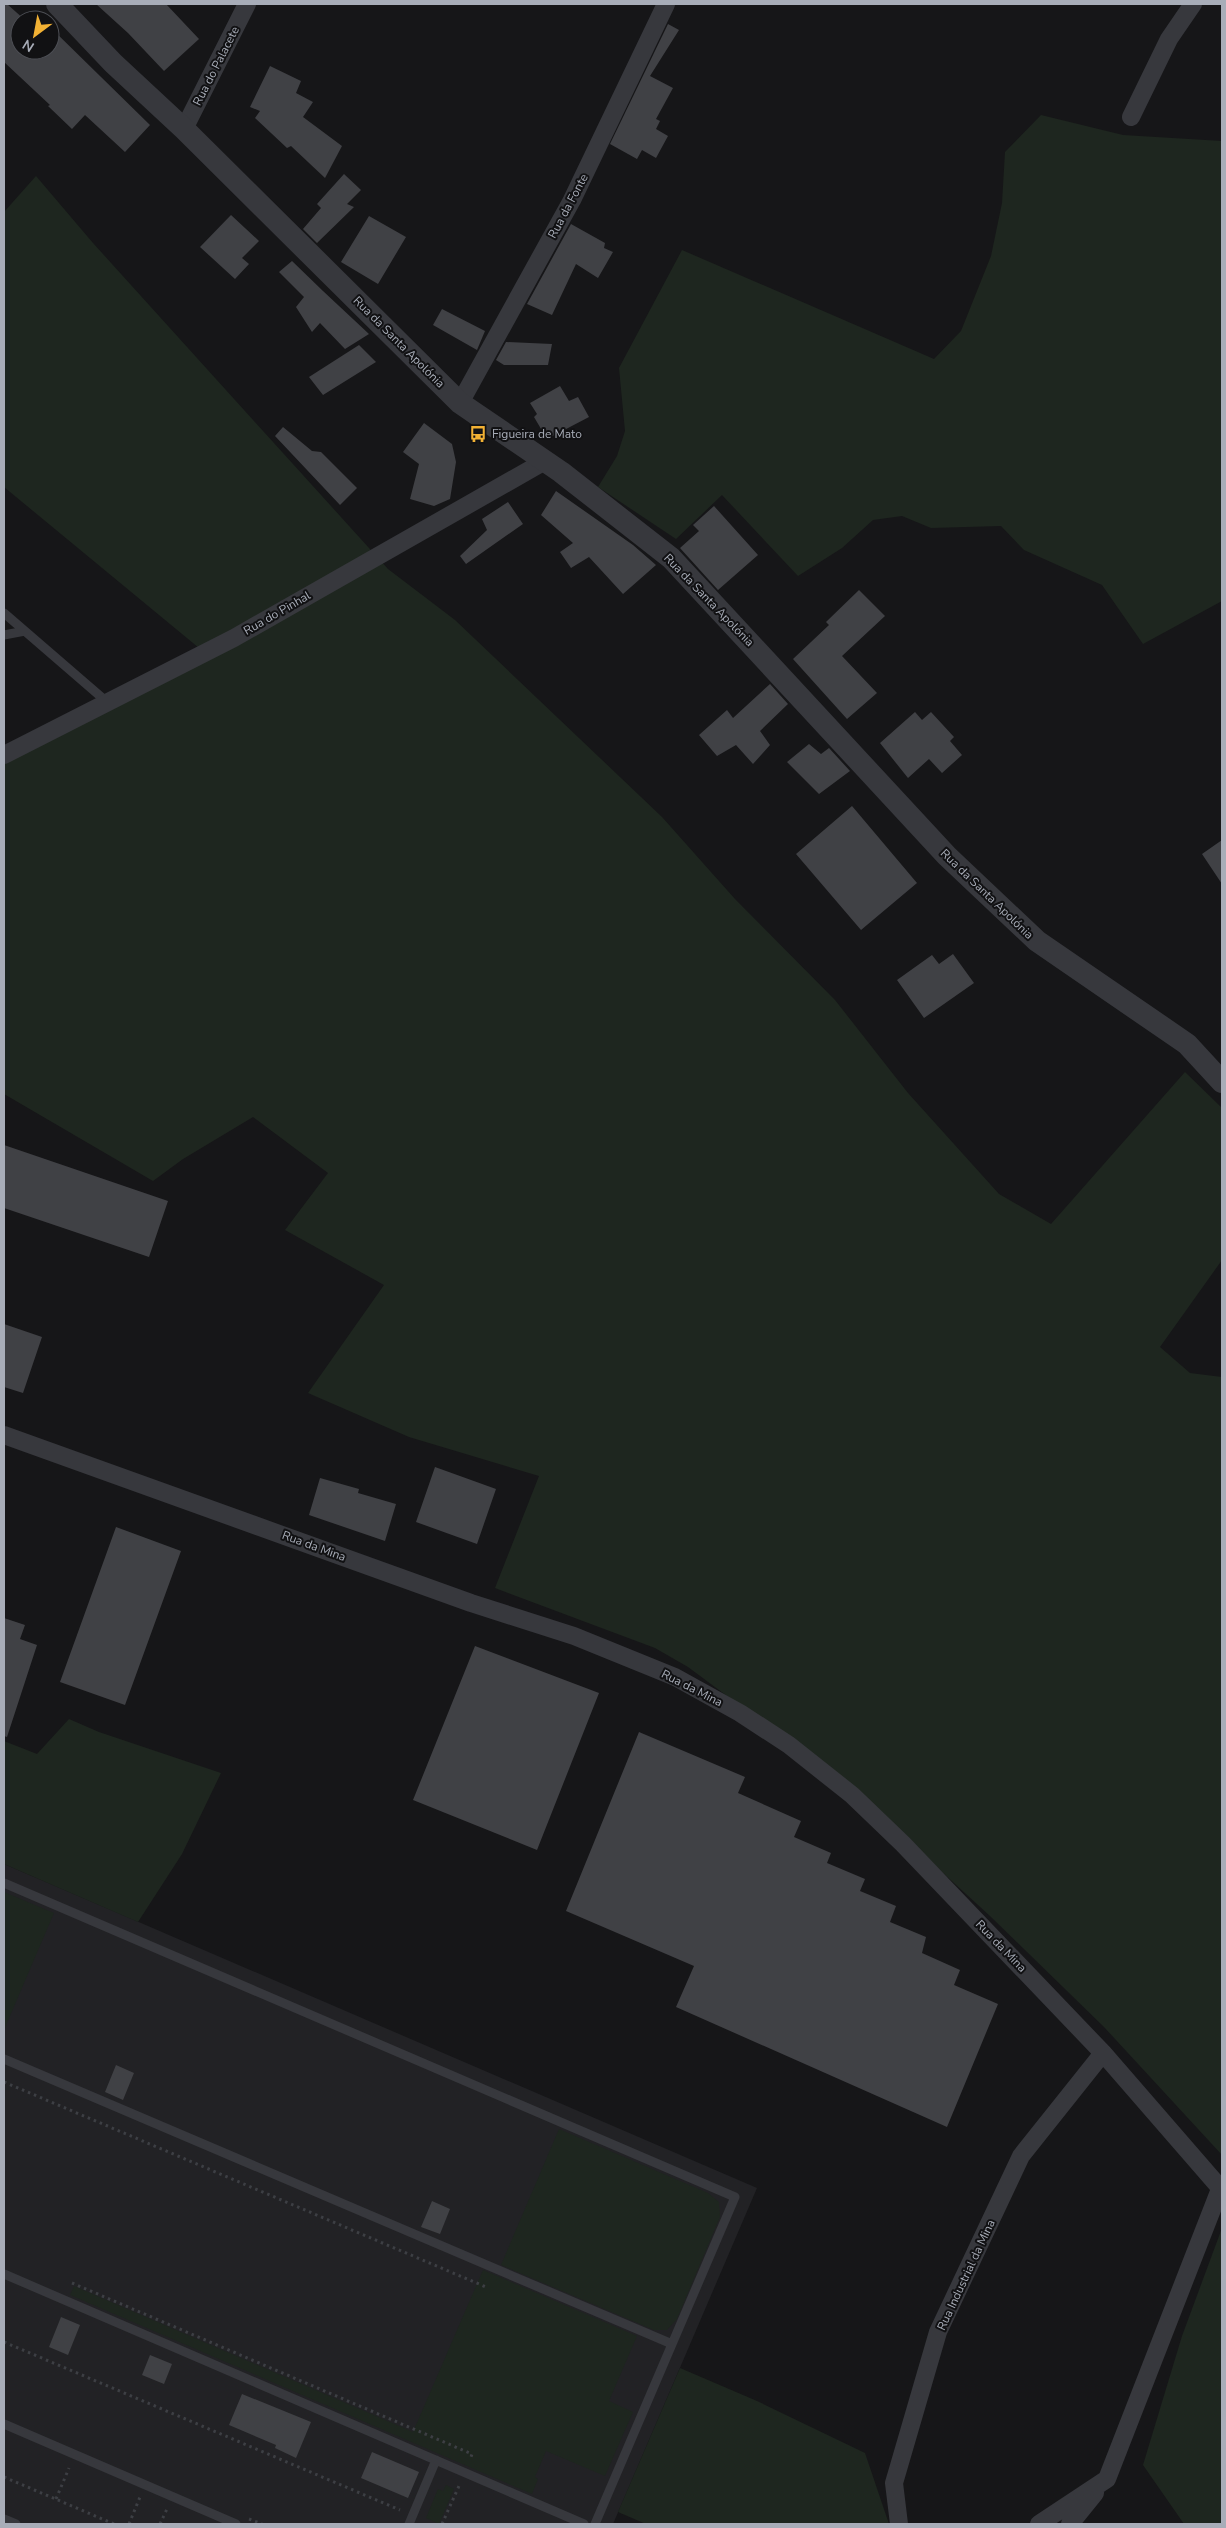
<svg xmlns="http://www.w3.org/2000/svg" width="1226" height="2528" font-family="'Nunito Sans',sans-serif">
<rect width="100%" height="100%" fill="#161618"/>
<path fill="#222225" d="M4 1864 757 2188 613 2524H4Z"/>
<path fill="#1e261f" d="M1041 115 1123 135 1222 141V601L1143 644 1102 585 1024 550 1001 526 931 528 902 516 873 520 842 548 798 576 722 495 676 539 598 487 617 456 625 431 619 368 682 250 934 359 961 331 991 256 1002 203 1005 152Z
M36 176 93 243 388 569 455 620 662 817 735 899 835 1000 908 1093 999 1194 1051 1224 1185 1072 1222 1108V1260L1160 1347 1190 1373 1222 1377V2155L1104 2027 990 1916 847 1785 688 1667 655 1648 495 1588 539 1476 409 1437 308 1393 384 1285 285 1230 328 1173 253 1117 183 1159 153 1181 4 1094V763L199 648 4 487V212Z
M69 1719 99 1732 221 1773 182 1854 138 1922 4 1864V1741L37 1754Z
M4 1892 54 1913 4 2030Z
M559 2129 708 2193 719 2202 720 2217 677 2319 667 2330H654L501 2265Z
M1222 2228V2524H1184L1143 2465 1182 2336Z
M483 2270 637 2336 609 2401 633 2412 605 2476 546 2451 535 2477 538 2479 532 2494 70 2295 74 2286 413 2432Z
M680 2368 757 2401 865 2453 889 2524H646L618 2512Z
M446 2485 454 2489 439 2524 426 2518 438 2489 443 2491Z"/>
<path fill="#404145" d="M4 4H7L25 20H20V50H50V27L150 125 125 152 85 115 72 129 48 106 50 105 4 62Z
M96 4H166L199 39 164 71 128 33Z
M668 24 679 30 650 76 673 88 656 119 660 121 656 129 668 136 656 158 642 150 637 159 610 144Z
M270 66 301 81 296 93 313 102 303 117 342 146 325 178 291 146 287 148 255 118 260 111 250 107Z
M344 174 361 190 347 204 354 207 317 243 303 229 321 208 317 204Z
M231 215 259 241 242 258 249 264 235 279 200 247Z
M369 216 406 237 378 284 341 262Z
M571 224 605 243 604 248 613 252 598 278 576 264 552 315 527 304Z
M292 261 323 291 369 334 345 349 320 323 312 332 296 307 304 297 279 272Z
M442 309 485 331 477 350 433 325Z
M506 342 552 344 548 365H504L496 360Z
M359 345 376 362 323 395 309 377Z
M560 386 569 401 578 397 589 417 547 439 534 417 537 414 530 403Z
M424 423 452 444 456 462 450 499 434 506 410 499 419 464 403 452Z
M283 427 312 451 321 452 357 488 340 505 275 436Z
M556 491 633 545 656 565 623 594 589 557 571 568 560 552 573 543 541 515Z
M508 502 523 524 466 564 460 556 487 530 482 519Z
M714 506 758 555 718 590 680 548 699 531 693 525Z
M859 590 885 616 842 656 877 693 847 719 793 659 829 625 826 622Z
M770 684 788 704 760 731 770 745 753 764 736 745 717 756 699 735 727 710 733 718Z
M915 712 922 720 931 712 954 737 950 741 962 755 942 773 929 759 908 778 880 743Z
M809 744 821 754 829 748 850 771 819 794 787 762Z
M852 806 917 883 861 930 796 854Z
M1222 840V884L1202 854Z
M953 954 974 983 924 1018 897 980 932 955 939 964Z
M4 1145 168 1201 149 1257 4 1208Z
M4 1324 42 1337 23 1393 4 1387Z
M435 1467 496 1489 477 1544 416 1522Z
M320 1478 359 1489 358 1493 396 1504 385 1541 309 1515Z
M116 1527 181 1551 125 1705 60 1682Z
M4 1618 25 1625 20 1639 37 1645 7 1737 4 1736Z
M475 1646 599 1693 537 1850 413 1800Z
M639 1732 745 1777 738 1793 801 1821 794 1837 831 1853 827 1863 865 1879 860 1891 896 1906 890 1922 926 1937 922 1953 960 1970 954 1985 998 2004 947 2127 676 2007 694 1966 566 1911Z
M116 2065 134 2073 123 2100 105 2092Z
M432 2201 450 2209 440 2234 421 2227Z
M61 2317 80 2325 68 2355 49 2347Z
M150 2355 172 2364 164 2384 142 2375Z
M242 2394 311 2422 296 2458 275 2448 276 2445 229 2425Z
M372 2452 419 2472 408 2498 361 2478Z"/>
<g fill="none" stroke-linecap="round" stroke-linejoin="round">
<path stroke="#3d3f44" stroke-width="3" stroke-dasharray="2.5 4" stroke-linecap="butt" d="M4 2082 486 2287
M72 2283 472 2454 470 2460
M4 2342 400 2510
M4 2477 114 2524
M56 2499 69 2468
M249 2519 262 2524
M129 2524 140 2497
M160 2524 167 2509
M442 2524 459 2486"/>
<path stroke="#37383d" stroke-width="9" d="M4 613 107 702
M4 635 25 631
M4 1883 735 2197 595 2524
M4 2059 672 2344
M4 2274 584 2524
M4 2424 236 2524
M4 2519 16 2524
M409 2524 436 2460"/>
<path stroke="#37383d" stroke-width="18" d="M1131 117 1169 39 1193 4
M184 129 247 4
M460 403 572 200 666 4
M4 755 234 638 545 461
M4 1435 471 1603 574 1636 675 1677 740 1713 789 1745 852 1795 903 1844 1103 2053 1222 2190
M899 2524 894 2483 938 2332 1021 2156 1103 2053
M1039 2524 1107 2479 1222 2184
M1070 2524 1095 2493"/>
<path stroke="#37383d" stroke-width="22" d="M57 4 113 63 184 129 460 403 561 472 671 558 947 856 1037 941 1187 1044 1222 1082"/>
</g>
<defs>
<g id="bus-bare" transform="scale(1.35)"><path d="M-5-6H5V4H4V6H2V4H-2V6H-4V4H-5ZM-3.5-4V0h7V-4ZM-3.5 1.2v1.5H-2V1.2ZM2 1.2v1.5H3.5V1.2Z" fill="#f2b134" stroke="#111113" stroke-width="2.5" paint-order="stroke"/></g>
</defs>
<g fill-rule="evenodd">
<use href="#bus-bare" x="478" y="434"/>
</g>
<g text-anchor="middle" stroke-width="4" stroke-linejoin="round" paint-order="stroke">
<g font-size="12" fill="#a8adb8" stroke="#111113">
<text transform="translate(216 66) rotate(-63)" y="4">Rua do Palacete</text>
<text transform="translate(568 206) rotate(-62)" y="4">Rua da Fonte</text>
<text transform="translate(399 342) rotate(45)" y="4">Rua da Santa Apolónia</text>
<text transform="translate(709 600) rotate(46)" y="4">Rua da Santa Apolónia</text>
<text transform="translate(277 613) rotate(-30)" y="4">Rua do Pinhal</text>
<text transform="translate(987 894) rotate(44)" y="4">Rua da Santa Apolónia</text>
<text transform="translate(314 1546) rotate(20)" y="4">Rua da Mina</text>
<text transform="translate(692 1688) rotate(27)" y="4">Rua da Mina</text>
<text transform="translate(1001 1946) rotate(46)" y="4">Rua da Mina</text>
<text transform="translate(966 2275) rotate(-65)" y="4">Rua Industrial da Mina</text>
</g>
<g font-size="12" fill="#a8adb8" stroke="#111113" text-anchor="start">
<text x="492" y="438">Figueira de Mato</text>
</g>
</g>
<rect width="1226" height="2528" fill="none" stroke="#a8adb8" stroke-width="10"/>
<g transform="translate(35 35) rotate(212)"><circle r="24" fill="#111113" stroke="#4d4f55"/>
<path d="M0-4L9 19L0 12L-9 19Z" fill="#f2b134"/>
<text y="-8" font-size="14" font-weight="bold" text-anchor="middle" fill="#a8adb8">N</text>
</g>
</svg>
